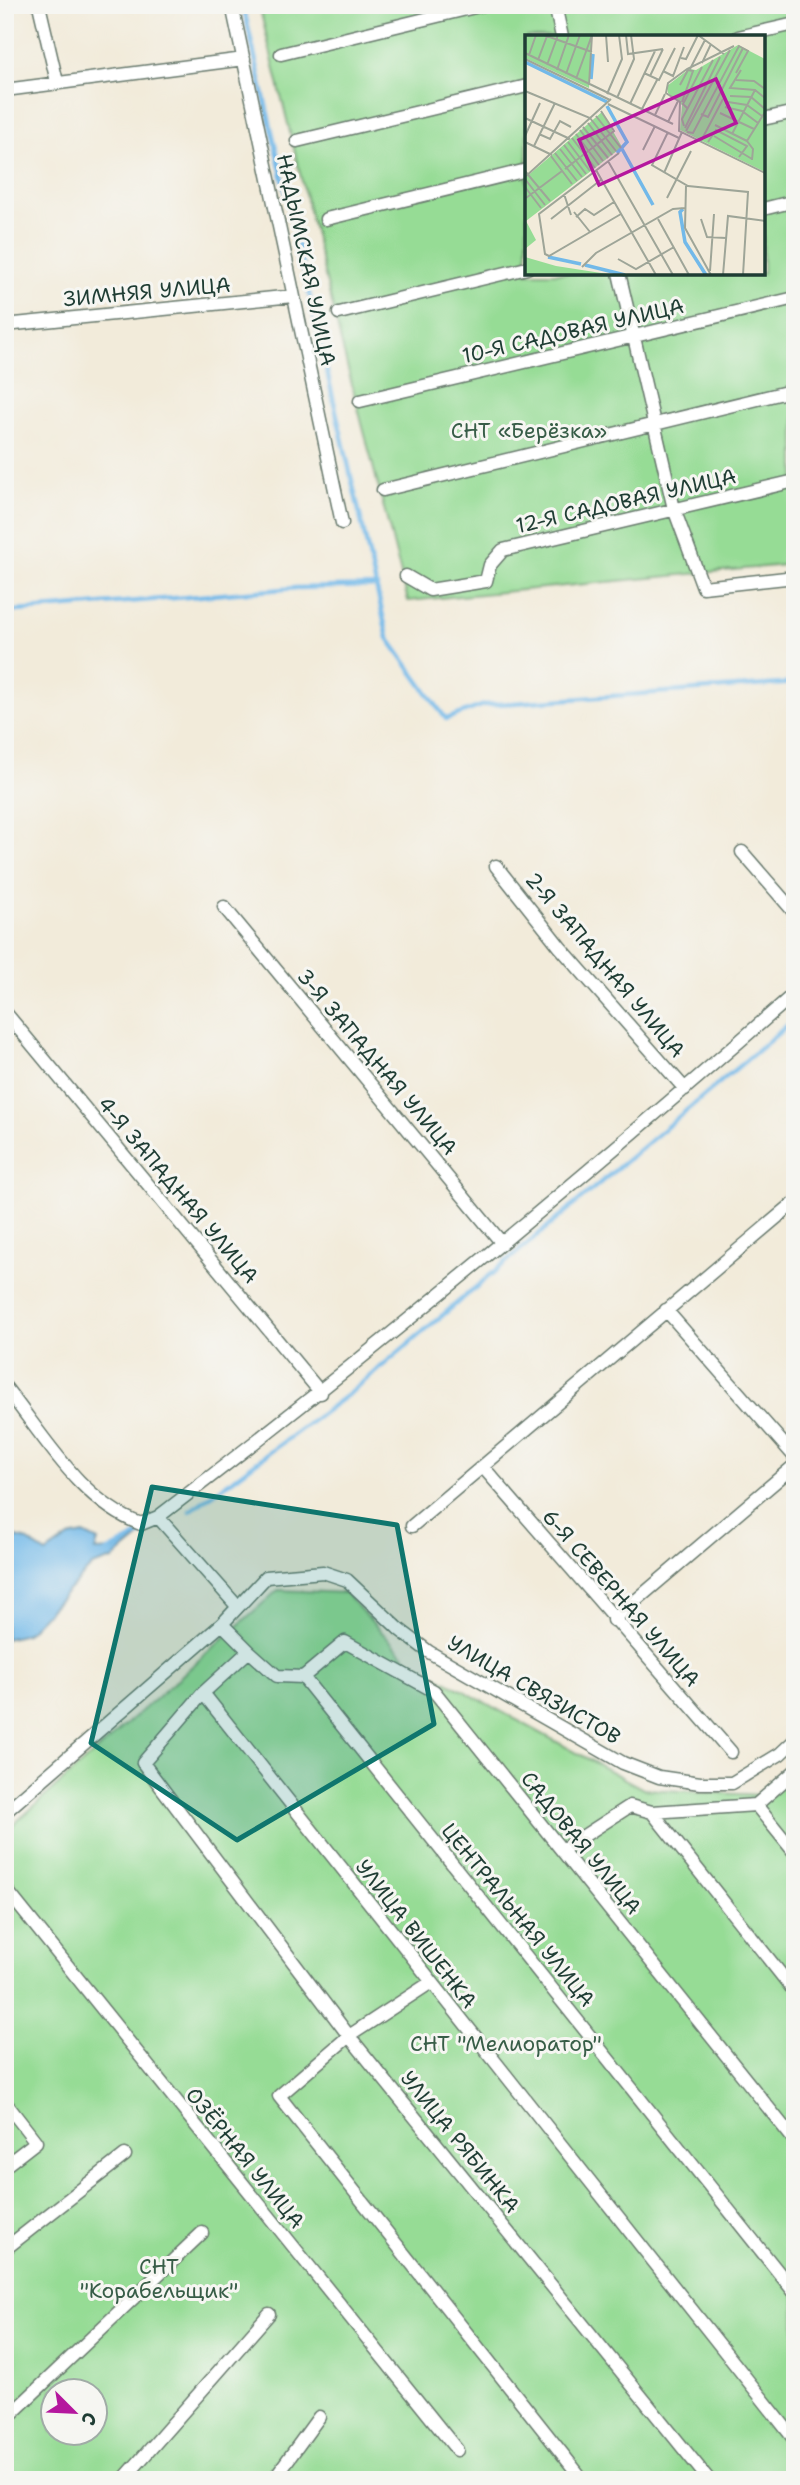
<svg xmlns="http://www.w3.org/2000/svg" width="800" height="2485" font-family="'Shantell Sans',sans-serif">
<rect width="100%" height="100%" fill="#f6f6f2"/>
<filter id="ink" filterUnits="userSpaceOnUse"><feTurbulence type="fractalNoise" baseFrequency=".0143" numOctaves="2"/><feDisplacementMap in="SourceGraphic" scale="14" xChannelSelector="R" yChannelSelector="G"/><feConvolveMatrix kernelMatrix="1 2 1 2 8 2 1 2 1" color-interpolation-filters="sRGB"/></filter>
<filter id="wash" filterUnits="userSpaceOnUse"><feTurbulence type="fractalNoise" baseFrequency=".00686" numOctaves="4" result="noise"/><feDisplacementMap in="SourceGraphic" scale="28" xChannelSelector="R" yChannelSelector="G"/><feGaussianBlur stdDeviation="1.57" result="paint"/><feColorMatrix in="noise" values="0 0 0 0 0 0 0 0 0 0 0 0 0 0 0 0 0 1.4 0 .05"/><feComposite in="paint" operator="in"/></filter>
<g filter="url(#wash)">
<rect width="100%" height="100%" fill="#f2ebda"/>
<path fill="#96dc95" stroke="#5a8c64" stroke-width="2" fill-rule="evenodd" d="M259 5H795V564L408 601 344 354ZM527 37H763V273H527Z
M278 1590 345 1593 409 1661 643 1789 758 1795 795 1762V2480H5V1832ZM52 2390H94V2432H52Z"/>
<path fill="#72b9e9" stroke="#487b8e" stroke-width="2" d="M147 1531 113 1559 92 1566 26 1634 5 1639V1534L24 1539 46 1553 69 1537 84 1534 98 1541 95 1551 114 1550Z"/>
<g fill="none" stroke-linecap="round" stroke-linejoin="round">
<path stroke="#72b9e9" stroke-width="4.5" d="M243 5 388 638 446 719 484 705 795 683
M5 612 296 588 377 586
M190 1511 350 1393 795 1019
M105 1553 147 1531"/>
</g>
</g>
<g filter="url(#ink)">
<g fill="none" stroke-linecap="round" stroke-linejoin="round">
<g stroke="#697a6e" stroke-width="15">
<path id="minor" d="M39 5 57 82
M232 5 342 523
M555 5 562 37
M738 37 795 24
M281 54 483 5
M5 90 244 59
M763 119 795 112
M297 141 527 86
M763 209 795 201
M326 219 527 170
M619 273 674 509 703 587 795 577
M339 313 527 268
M5 325 293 296
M360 401 795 298
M383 490 795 390
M406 576 430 590 486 581 490 565 503 550 795 481
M742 852 795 913
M496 866 560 947 685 1089
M224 907 501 1242
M5 1012 321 1393
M666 1310 795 1457
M5 1387C44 1436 81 1502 141 1524L158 1517C377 1350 588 1174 795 993
M483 1467 731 1752
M158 1517 237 1606
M412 1526 795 1202
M613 1620 795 1465
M222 1624 249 1651 203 1693 795 2440
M249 1651 277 1676 303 1677 795 2293
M303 1677 345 1642 434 1691 795 2141
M203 1693 143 1763 349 2036 709 2480
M756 1805 795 1771
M5 1812 222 1624 266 1577 323 1572 347 1580 400 1630 429 1652 623 1763 659 1777 700 1783H732L780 1754 795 1740
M652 1812 756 1805 795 1853
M562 1850 630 1806 652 1812 795 1992
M5 1888 457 2450
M430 1983 349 2036 279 2096 583 2480
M5 2102 36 2142 5 2166
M5 2249 125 2155
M5 2420 202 2233
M123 2480 269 2314
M273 2480 319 2417"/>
</g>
<use href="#minor" stroke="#fff" stroke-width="12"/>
</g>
</g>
<path fill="#0f766e" fill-opacity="0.2" stroke="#0f766e" stroke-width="5" stroke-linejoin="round" d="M152 1487 397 1525 434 1724 237 1840 91 1743Z"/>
<g text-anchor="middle" stroke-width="6" stroke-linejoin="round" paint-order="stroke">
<g font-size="21" fill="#1f3d34" stroke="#f6f6f2">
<text transform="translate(306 260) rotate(78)" y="7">НАДЫМСКАЯ УЛИЦА</text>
<text transform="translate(147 292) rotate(-5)" y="7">ЗИМНЯЯ УЛИЦА</text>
<text transform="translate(573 331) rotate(-13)" y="7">10-Я САДОВАЯ УЛИЦА</text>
<text transform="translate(626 501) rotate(-13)" y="7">12-Я САДОВАЯ УЛИЦА</text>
<text transform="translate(605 965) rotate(50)" y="7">2-Я ЗАПАДНАЯ УЛИЦА</text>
<text transform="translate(377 1062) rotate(50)" y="7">3-Я ЗАПАДНАЯ УЛИЦА</text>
<text transform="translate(178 1190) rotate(50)" y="7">4-Я ЗАПАДНАЯ УЛИЦА</text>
<text transform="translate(621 1598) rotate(49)" y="7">6-Я СЕВЕРНАЯ УЛИЦА</text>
<text transform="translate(534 1690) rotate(30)" y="7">УЛИЦА СВЯЗИСТОВ</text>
<text transform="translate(581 1843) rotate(51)" y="7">САДОВАЯ УЛИЦА</text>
<text transform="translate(518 1915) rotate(51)" y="7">ЦЕНТРАЛЬНАЯ УЛИЦА</text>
<text transform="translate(416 1934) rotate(52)" y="7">УЛИЦА ВИШЕНКА</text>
<text transform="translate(460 2142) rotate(51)" y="7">УЛИЦА РЯБИНКА</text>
<text transform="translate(245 2158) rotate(51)" y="7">ОЗЁРНАЯ УЛИЦА</text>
</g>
<g font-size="21" fill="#375d47" stroke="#f6f6f2">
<text x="529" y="438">СНТ «Берёзка»</text>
<text x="506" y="2051">СНТ "Мелиоратор"</text>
<text x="159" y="2274">СНТ<tspan x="159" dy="24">"Корабельщик"</tspan></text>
</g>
</g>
<g transform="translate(525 35)">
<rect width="240" height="240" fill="#f2ebda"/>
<path d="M0 0H67L64 53 0 23ZM213 10 240 24V137L155 95 157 70 143 58 142 51 164 34 171 35ZM77 77 97 112 1 186 11 205 0 214V143ZM0 222 31 231 89 240H0Z" fill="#96dc95"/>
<path fill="none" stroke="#72b9e9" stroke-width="3.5" d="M0 27 82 67M66 44 68 19M82 71 102 107 92 118M97 114 128 170M158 174 155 177 160 207 181 240M23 222 56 229M60 230 100 240"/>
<path fill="none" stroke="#9ea598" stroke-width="2" d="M19 0 67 17M81 0 83 27M101 0 103 19 138 14M209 11 162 34 143 48 141 58 155 67 154 96 240 138M0 18 148 89M4 20 11 0M156 23 161 24 173 0 199 19M0 24 85 65M13 25 22 1M177 28 186 9M22 30 33 0M165 34 180 5M32 35 44 0M216 35 205 53 230 55 240 63M138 36 148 41 159 12M119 38 134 45 150 13M41 39 55 0M125 41 138 14M51 44 67 0M211 45 229 46 240 54M64 50 67 0M155 50 163 35 168 36 157 67M0 56 65 83 91 116M82 59 97 24 94 0M205 61 226 62 240 74M92 63 109 24 106 0M203 67 222 70 237 81M83 69 154 103M105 69 130 16M200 72 217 76 233 88M162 73 158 69 177 32M117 74 132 45M195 78 229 94M176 79 183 82 218 13M130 80 140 59M71 81 96 113M0 83 45 104M143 87 153 66M63 88 87 120M190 90 222 106M159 91 157 84 188 25M58 92 83 123M160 93 195 22M55 95 78 126M161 96 205 15M143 97 127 130 163 151 223 157 218 240M162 97 168 98 214 11 223 16 211 38M14 99 25 104 35 86 46 92M51 99 74 130M207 99 230 55M0 101 15 68M189 101 227 124M47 103 70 133M176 106 198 64M0 107 27 120M43 107 65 136M183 107 191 95 222 111 214 122M39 110 61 139M9 111 30 68M35 114 57 142M118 115 130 91M30 118 52 146M94 118 14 179 20 219 24 221 96 179M26 121 47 149M227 125 228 114 222 106 240 77M83 126 148 240M40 134 89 96 76 76M71 135 131 240M0 136 25 166M139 138 157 97M0 142 86 64M0 144 20 170M161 151 160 193 186 240M0 152 16 173M39 159 46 180M1 163 37 136M142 163 166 116M49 177 65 197M51 182 60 174 69 180 89 167M26 184 77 144M133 184 164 240M176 184 182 202 201 203M93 224 111 234 149 212M57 232 71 218 148 174 160 173M185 236 189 179M198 240 203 181 240 186"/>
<path fill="#b5179e" fill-opacity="0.15" stroke="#b5179e" stroke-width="3.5" d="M191 44 211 88 74 150 54 105Z"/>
<rect width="240" height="240" fill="none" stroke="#1f3d34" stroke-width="3.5"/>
</g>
<rect width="800" height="2485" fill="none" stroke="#f6f6f2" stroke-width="28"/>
<g transform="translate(74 2412) rotate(114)"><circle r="33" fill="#f6f6f2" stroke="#a0aca6" stroke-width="2"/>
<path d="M0-5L12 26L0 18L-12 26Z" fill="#b5179e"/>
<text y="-10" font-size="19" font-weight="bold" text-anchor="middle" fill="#1f3d34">С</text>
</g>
</svg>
